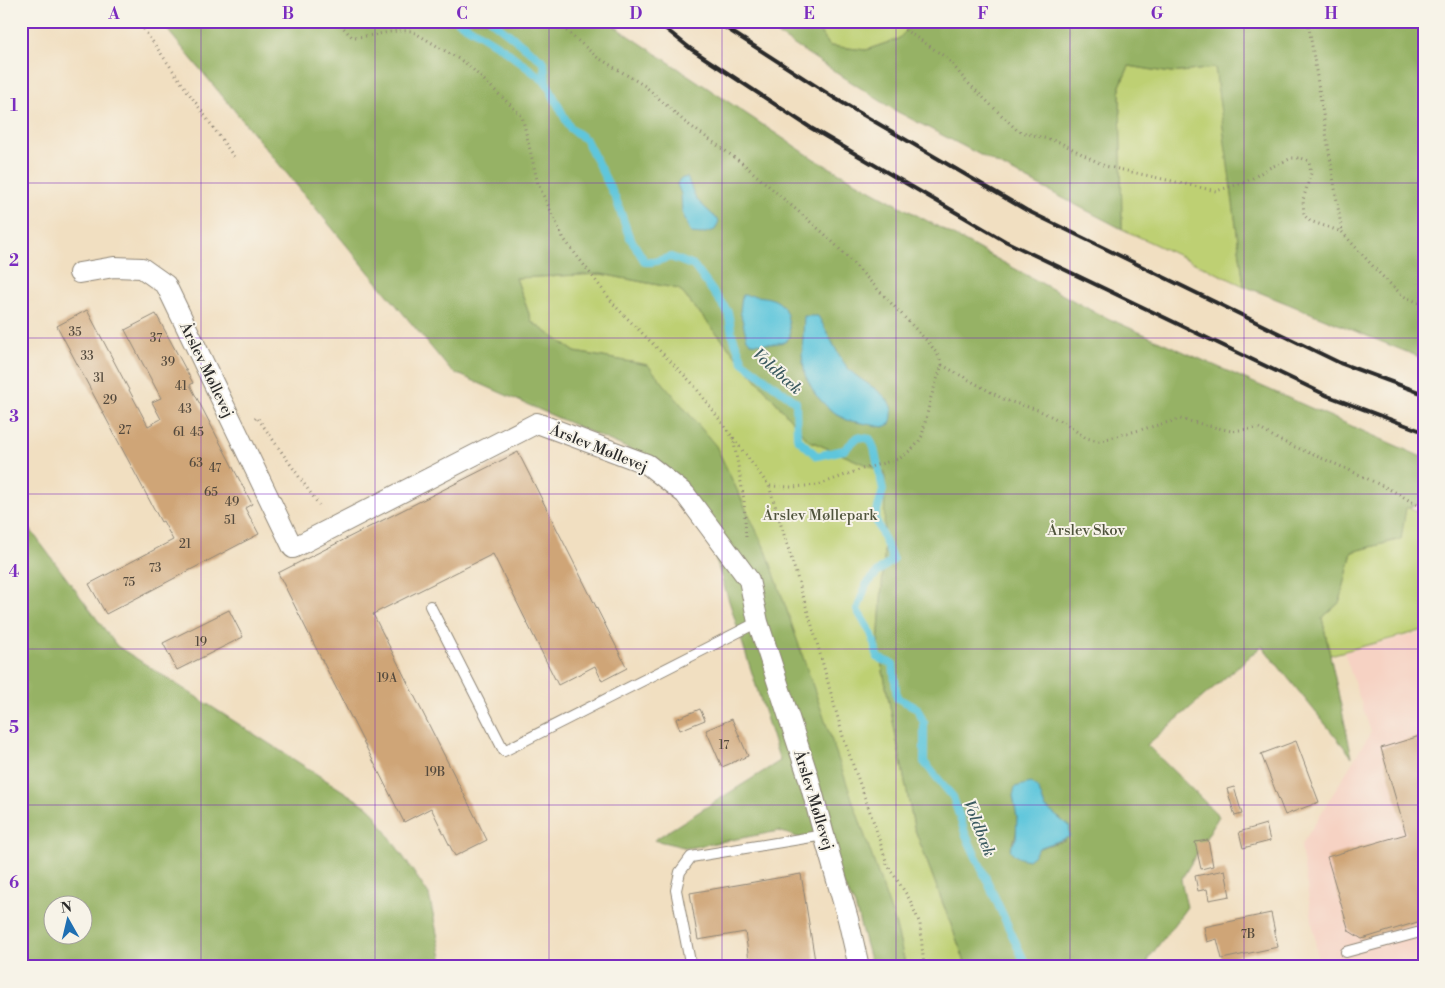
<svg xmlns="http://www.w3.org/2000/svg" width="1445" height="988" font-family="'Libre Bodoni',serif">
<rect width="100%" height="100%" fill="#f7f3e8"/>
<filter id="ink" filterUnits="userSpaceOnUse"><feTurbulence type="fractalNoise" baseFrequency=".02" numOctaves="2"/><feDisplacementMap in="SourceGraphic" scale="10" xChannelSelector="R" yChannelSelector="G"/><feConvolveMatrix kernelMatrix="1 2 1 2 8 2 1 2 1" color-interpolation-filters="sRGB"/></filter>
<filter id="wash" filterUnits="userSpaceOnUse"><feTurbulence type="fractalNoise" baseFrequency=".0096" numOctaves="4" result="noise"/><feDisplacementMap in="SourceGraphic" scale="20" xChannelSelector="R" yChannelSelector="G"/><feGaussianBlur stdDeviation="1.12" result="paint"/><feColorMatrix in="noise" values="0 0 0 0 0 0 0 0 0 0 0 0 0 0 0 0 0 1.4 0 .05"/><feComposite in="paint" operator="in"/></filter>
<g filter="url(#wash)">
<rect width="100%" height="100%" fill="#f1dfc1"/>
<path fill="#f6d2c3" d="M1424 632V959L1394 967H1319L1301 846 1371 732 1344 652Z"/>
<path fill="#bed073" stroke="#747e4f" d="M812 21H911V26L898 39 866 50 830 46Z
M1129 66 1171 73 1216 68 1244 286 1122 229 1120 86Z
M601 274 679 289 808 440 885 473 884 557 878 646 914 827 967 967H906L895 922 648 365 575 352 532 322 516 278Z
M1409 507 1424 515V630L1330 655 1322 618 1340 602 1352 552 1401 539 1405 508Z"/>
<path fill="#96b265" stroke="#606e48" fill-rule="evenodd" d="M160 21H607L814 159 1096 313 1424 458V502L1406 508 1401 539 1352 552 1340 602 1322 618 1352 757 1262 646 1147 745 1219 816 1181 880 1187 907 1149 958 1147 967H967L914 827 878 646 884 557 885 473 808 440 679 289 601 274 516 278 532 322 575 352 648 365 716 446 767 553 895 923 906 967H872L855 906 823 846 779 831 688 848 654 840 780 761 708 535 629 449 451 371ZM1013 796 1042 799C1045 810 1051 814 1061 819L1065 840 1039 848 1033 856 1012 843C1021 830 1017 810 1013 796Z
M757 21H812L830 46 866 50 898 39 911 26V21H1424V359L1244 286 1215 68 1171 73 1129 66 1120 86 1122 229 896 111Z
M21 517 117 646 371 809 429 895 444 967H21ZM52 906H82V936H52Z"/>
<path fill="#5fc6dc" stroke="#457884" d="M687 177 696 199 719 221 715 230 702 234 691 233 682 212 681 194 677 184 680 179Z
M742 295C779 297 788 299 790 337L785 342 771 344 751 343 747 339 740 311Z
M804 316H818C827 331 837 354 847 367 862 386 902 394 890 424L883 427 846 420 828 408 815 394 805 375 802 355Z
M1031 783 1038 788 1045 807 1070 827 1069 837 1039 848 1033 856 1028 860C1020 858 1014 857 1010 849L1016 838 1017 817 1013 796 1015 787Z"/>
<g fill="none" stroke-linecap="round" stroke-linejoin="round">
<path stroke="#5fc6dc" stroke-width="8" d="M458 21 502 48 546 82 570 128 586 140 616 199 629 236 645 262H653L671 257 694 266 728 312 732 334 743 362 796 402 797 438 817 456 844 450 858 437 870 439 874 448 883 490 875 518 893 560 880 570 866 585 857 610 872 635 878 658 893 664 897 698 917 708 924 723V762L953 797 965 833 1027 967
M492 21 544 62 546 82"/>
</g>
<g id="blocks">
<path fill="#cfa577" d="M87 310 148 426 161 419 152 402 161 398 125 330 156 314 193 383 190 385 252 504 245 508 259 534 106 614 89 584 173 540 163 521 161 522 57 326Z
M518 452 627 668 602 681 595 666 558 685 493 554 373 614 487 840 455 856 431 808 404 822 278 573Z
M229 610 243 637 177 670 163 643Z
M700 709 705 720 680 730 676 719Z
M732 719 748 756 722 767 706 730Z
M1423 735 1424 920 1362 939 1349 931 1327 857 1406 834 1381 748Z
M1296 741 1319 802 1285 815 1261 754Z
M1234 787 1242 814 1235 816 1227 789Z
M1266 824 1270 841 1243 848 1239 832Z
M1208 840 1213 866 1201 869 1195 842Z
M1225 870 1230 896 1209 900 1207 889 1198 891 1195 876Z
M801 874 816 967H750L745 932 698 940 690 893Z
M1271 913 1278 947 1222 959 1217 939 1207 942 1204 927Z"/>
</g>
</g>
<g filter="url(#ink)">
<use href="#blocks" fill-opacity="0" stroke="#8e8576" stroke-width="1"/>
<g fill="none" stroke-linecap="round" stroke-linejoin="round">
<g stroke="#8e8576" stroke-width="12">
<path id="lane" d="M430 606 504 751 758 622
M1346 952 1424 931
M691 967 676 890 680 872 691 857 824 835"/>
</g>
<g stroke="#8e8576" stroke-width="22">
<path id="street" d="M79 273 114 267 142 268 166 285 293 548 537 423 647 464 685 494 749 580 758 622 808 776 824 835 848 919 859 967"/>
</g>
<path stroke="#8e8576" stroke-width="3" stroke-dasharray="1 4" stroke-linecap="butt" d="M138 21 234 157
M337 21 352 37C373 37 392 29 412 31L467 64 522 116 538 184 564 239 616 307 693 384 769 486 814 632 844 740 874 823 887 864 910 900 920 924 924 967
M555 21 597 57 645 86 685 122 742 163 828 237 930 344 939 357 942 365 931 397 922 436 918 443 912 449 899 459 862 469 818 485 793 487 769 486
M892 21 947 58 966 81 1018 131 1059 142 1105 166 1216 191 1246 182 1269 168 1292 158H1301L1309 161 1311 173 1303 200 1304 215 1310 221 1342 232 1380 274 1403 296 1424 305
M1043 21H1047
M1308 21 1342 232
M942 365 1005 400 1038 410 1063 422 1086 438 1099 441 1180 419 1231 431 1258 428 1281 441 1347 469 1395 492 1424 509
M255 419 257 417 319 505
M733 437 744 500 746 538"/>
<use href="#lane" stroke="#fff" stroke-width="10"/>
<use href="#street" stroke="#fff" stroke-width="20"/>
<path stroke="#2b2b2b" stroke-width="4" d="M656 21 691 49 811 128 1005 241 1328 396 1424 432
M715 21 836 99 1026 210 1340 363 1424 394"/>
</g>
</g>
<path fill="none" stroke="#7b2cbf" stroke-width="1" stroke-opacity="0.55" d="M201 21V967M375 21V967M549 21V967M722 21V967M896 21V967M1070 21V967M1244 21V967M21 183H1424M21 338H1424M21 494H1424M21 649H1424M21 805H1424"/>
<g text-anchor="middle" stroke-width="4" stroke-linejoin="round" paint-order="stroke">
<g font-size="12" fill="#544a3e">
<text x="75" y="336">35</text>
<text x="156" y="342">37</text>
<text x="87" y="360">33</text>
<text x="168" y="366">39</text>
<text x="99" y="382">31</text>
<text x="181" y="390">41</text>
<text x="110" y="404">29</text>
<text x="185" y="413">43</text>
<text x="125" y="434">27</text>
<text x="179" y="436">61</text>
<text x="197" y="436">45</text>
<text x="196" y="467">63</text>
<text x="215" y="472">47</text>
<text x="211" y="496">65</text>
<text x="232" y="506">49</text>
<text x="230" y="524">51</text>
<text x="185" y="548">21</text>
<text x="155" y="572">73</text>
<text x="129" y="586">75</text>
<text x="201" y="646">19</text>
<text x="387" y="682">19A</text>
<text x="724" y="749">17</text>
<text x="435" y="776">19B</text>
<text x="1248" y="938">7B</text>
</g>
<g font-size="15" fill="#2b2b2b" stroke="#f7f3e8">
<text transform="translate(207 370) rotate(64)" y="5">Årslev Møllevej</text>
<text transform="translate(599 448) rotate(22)" y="5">Årslev Møllevej</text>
<text transform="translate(814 800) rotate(73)" y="5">Årslev Møllevej</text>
</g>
<g font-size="15" fill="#50543d" stroke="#f7f3e8">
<text x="820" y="520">Årslev Møllepark</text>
<text x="1086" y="535">Årslev Skov</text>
</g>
<g font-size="16" font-style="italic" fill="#3b5a60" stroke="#f7f3e8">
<text transform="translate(778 371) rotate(42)" y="6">Voldbæk</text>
<text transform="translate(980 828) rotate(68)" y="6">Voldbæk</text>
</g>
</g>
<rect width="1445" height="988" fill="none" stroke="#f7f3e8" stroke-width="55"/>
<g transform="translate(68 920) rotate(352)"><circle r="24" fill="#f7f3e8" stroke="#a5a39c"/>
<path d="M0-4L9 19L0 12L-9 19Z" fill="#1f6fb2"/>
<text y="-8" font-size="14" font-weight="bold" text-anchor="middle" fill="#2b2b2b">N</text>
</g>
<rect x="28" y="28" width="1390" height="932" fill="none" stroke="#7b2cbf" stroke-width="2"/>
<g font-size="16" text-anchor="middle" font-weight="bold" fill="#7b2cbf">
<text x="114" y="19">A</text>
<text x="288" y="19">B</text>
<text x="462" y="19">C</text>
<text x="636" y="19">D</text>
<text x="809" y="19">E</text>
<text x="983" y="19">F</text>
<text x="1157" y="19">G</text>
<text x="1331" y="19">H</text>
<text x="14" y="111">1</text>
<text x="14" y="266">2</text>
<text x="14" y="422">3</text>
<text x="14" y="577">4</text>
<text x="14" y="733">5</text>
<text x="14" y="888">6</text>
</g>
</svg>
